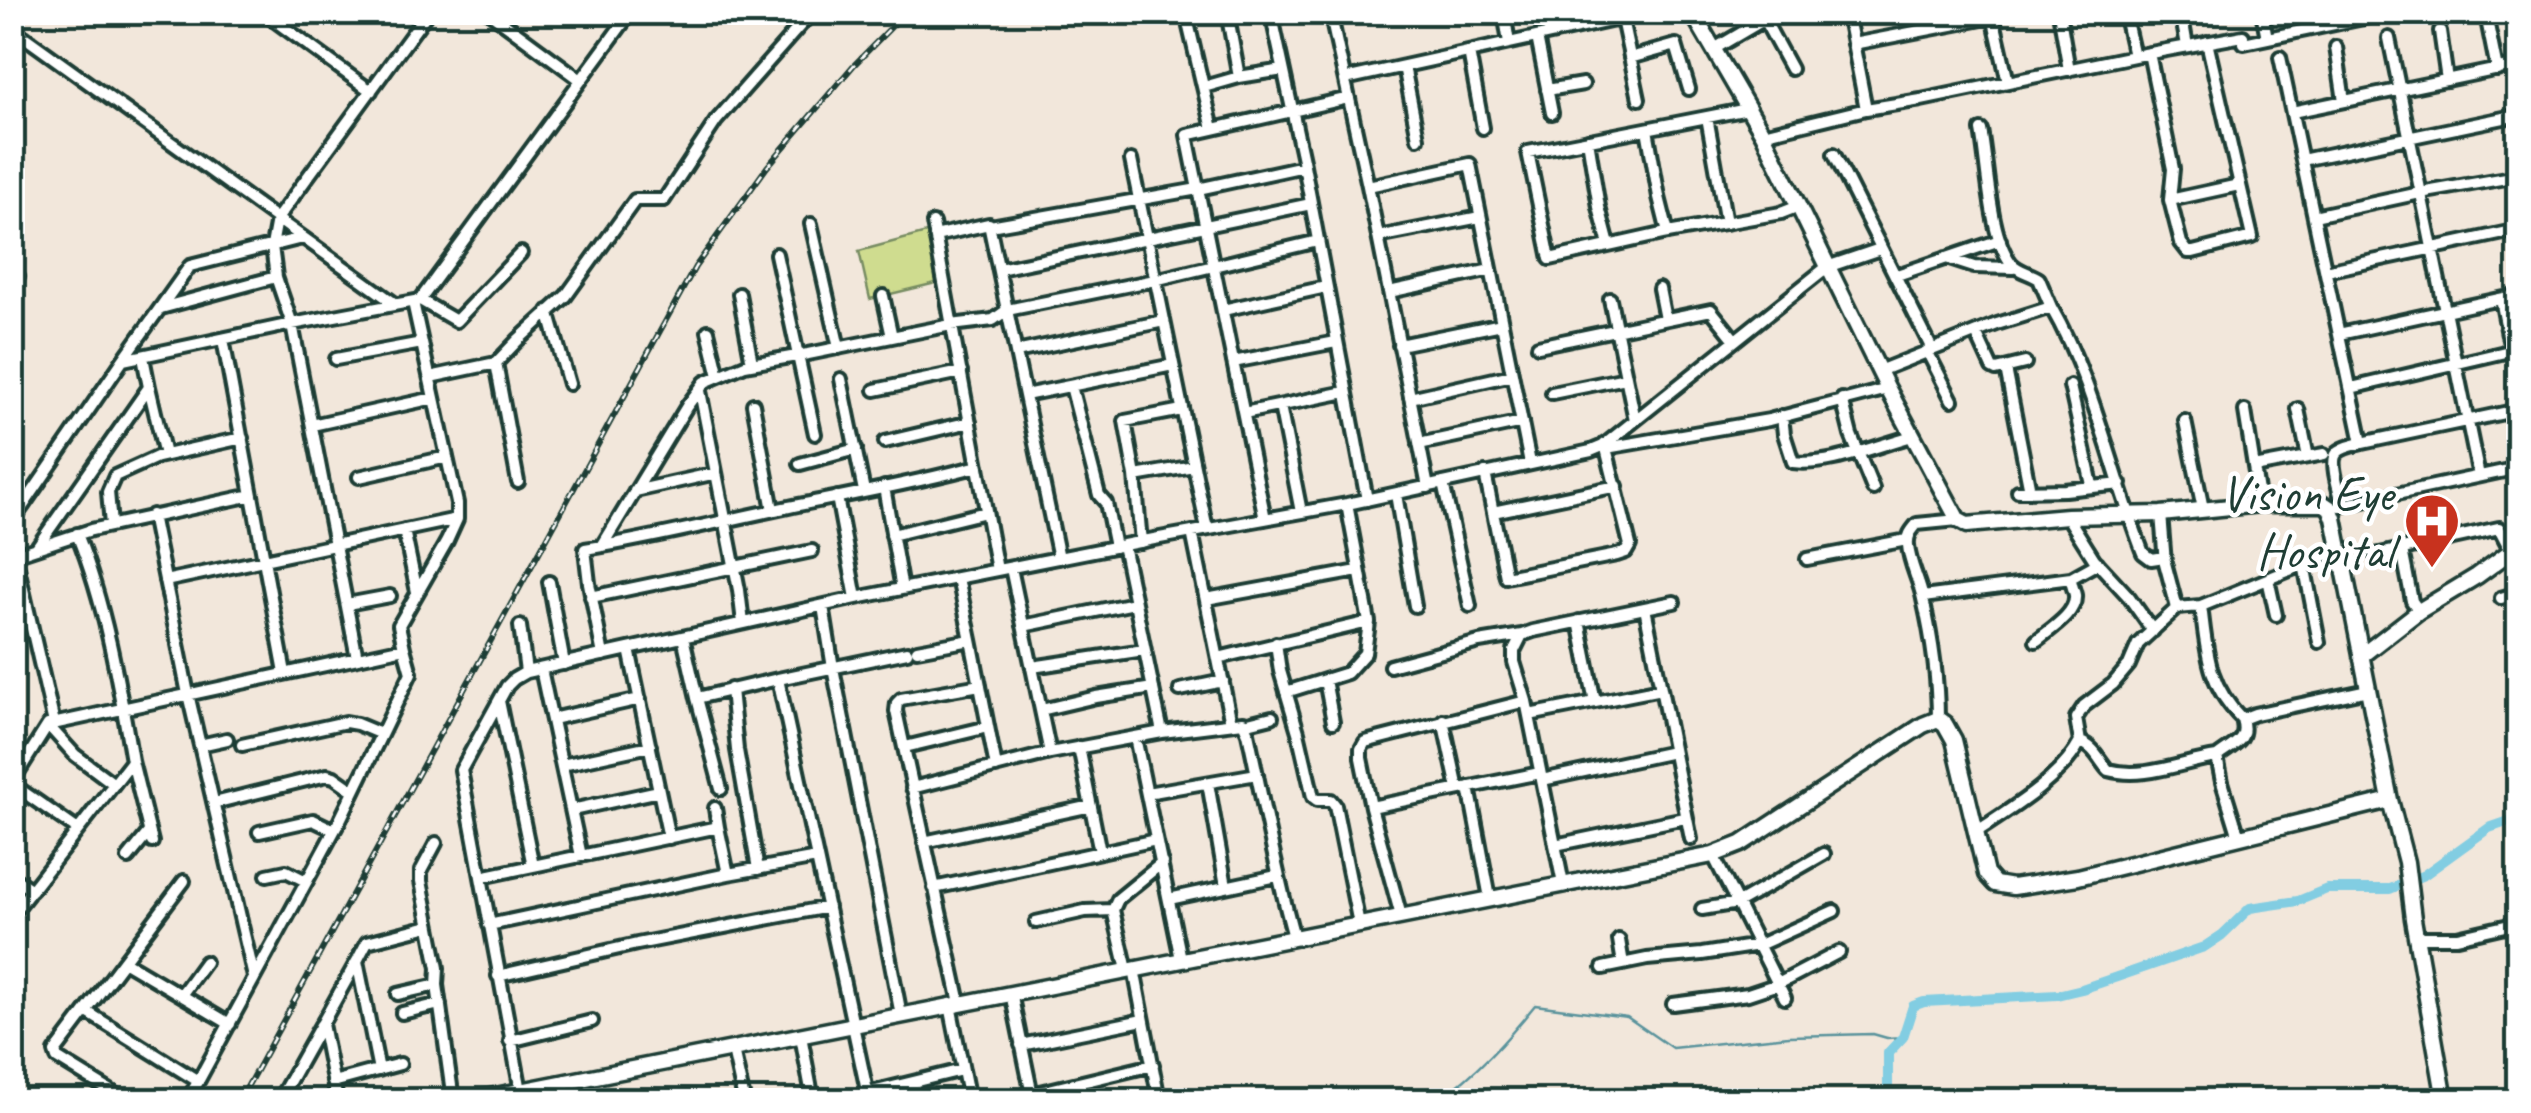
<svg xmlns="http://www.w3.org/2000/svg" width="2531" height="1113" font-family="Caveat,sans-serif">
<rect width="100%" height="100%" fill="#f2e7db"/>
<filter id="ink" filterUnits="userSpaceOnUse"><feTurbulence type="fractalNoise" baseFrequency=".01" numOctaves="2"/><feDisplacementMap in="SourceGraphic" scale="20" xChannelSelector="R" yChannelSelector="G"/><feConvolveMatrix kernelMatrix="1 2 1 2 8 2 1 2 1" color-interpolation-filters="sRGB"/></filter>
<g filter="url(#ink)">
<path fill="#cfdc8f" stroke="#778c62" stroke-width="2.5" d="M930 232 940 282 870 299 859 251Z"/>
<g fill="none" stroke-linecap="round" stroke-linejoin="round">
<path stroke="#5a939c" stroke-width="2.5" d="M1439 1100C1477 1073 1506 1041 1535 1005L1627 1017 1672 1048 1789 1036 1873 1034 1887 1038 1903 1037"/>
<path stroke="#82cde2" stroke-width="10" d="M1888 1100V1053L1903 1037 1913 1006 1924 1002 2057 995 2082 989 2204 947 2222 935 2250 908 2298 901 2327 889H2390L2424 875 2489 828 2518 818"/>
<g stroke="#1f3d34" stroke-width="18">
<path id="street" d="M263 12 371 91
M489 12 581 80
M1227 12 1239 77
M1271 12 1303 160 1367 500
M1330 12 1368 186
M1504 12 1509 43
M1760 12 1791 69
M1847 12 1866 109
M1992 12 2008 82
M2059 12 2069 70
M2124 12 2134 56 2243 36
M2181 12 2187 46
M2262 12 2267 38
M2312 12 2316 28
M1622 19 1639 99
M2488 25 2497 70
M1189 27 1213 129
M12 28 394 303
M2440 31 2447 80
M1537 37 1552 113
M2389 38 2479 476
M2244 43 2392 12
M1853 44 1993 17
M2336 47 2344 101
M1714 49 1777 12
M1469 52 1483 128
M2149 53 2173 169 2170 200 2181 243 2188 252H2193L2252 237 2207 42
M2280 57 2362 443
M1630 58 1676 45 1689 89
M1404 66 1418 138
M1345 79 1651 12
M1204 87 1239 77 1283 70
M1547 90 1583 84
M1748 109 1528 152 1550 259 1662 234 1781 213 1799 206
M2292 112 2518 65
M1707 117 1726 223
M1647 129 1659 197 1668 233
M1981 130C1988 166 1989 235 2011 263 2017 271 2030 273 2039 279L2051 307
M1763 134 1866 109 1921 100 2134 56
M1588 140 1599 207 1609 245
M1834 154 1932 349
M1131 160 1207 529
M2302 160 2518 115
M2170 200 2239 185
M2314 216 2420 193 2518 176
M933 223 997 570
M811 224 839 348
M990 226 1198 189 1304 166
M935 236 989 224 1059 558
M1378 237 1480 217
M776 254 815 434
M1946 258 1974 267 2013 268
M12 266 18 277 12 285
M999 269 1311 204
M2326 271 2518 230
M1897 275 2000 240
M1659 289 1665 319
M1389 292 1491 270
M739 294 752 363
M883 296 892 337
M1610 299 1635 420
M2501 299 2511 350
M420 300 456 321 521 253
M161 308 276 277
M1223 310 1326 287
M548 311 569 384
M708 331 719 376
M1976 333 1992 368 1996 370 2025 363
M2339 334 2518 295
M223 339 285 673
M1399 345 1502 324
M1538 346 1711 310 1735 340
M1927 351 1952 400
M1016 352 1164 321
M336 359 422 343
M123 360 292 324 420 300 631 12
M1233 362 1336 342
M496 363 518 482
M2006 369 2030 491
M1879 371 1997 324 2051 307C2095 384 2111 471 2143 553L2151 559 2164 557
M430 377 496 363 518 340 566 296 635 200H664L716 121 812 12
M841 379 864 491
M1071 386 1099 495 1106 503 1115 547
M2070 386 2092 485
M149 387 165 455
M2351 388 2518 349
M875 390 961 372
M700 391 739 590 743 623
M1552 393 1626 378
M1025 395 1173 365
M1410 398 1512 375
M1842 399 1851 435 1873 489
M753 404 773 510
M1280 406 1301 512
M2298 409 2308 457
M1182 410 1125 421 1135 476 1194 466
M2245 411 2260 504
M1244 413 1346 392
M1782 416 1784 434 1793 462C1829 467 1877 445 1913 436
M2185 421 2203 509
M312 425 434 398
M885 442 970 422
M1419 444 1522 422
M1606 448 1769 420 1888 389
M800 464 856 449
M2254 467 2324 454
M1485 473 1506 577 1617 555 1626 552 1630 545 1605 444
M1135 476 1141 542
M359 477 447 457
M1443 483 1470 606
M884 487 902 589
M1428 487 1368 186 1470 164 1530 463
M635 491 716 473
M2018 491 2065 490 2121 484
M1396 494 1415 606
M837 497 856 598
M2343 505C2340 494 2329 461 2337 453 2342 447 2355 445 2362 443L2518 410
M2340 506 2518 468
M1493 512 1617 486
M2161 514 2165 563 2177 608
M152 515 188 694 254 977
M2067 516 2094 559 2129 597 2153 631
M1265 519 1187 135 1349 98
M12 522 123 360 190 266 302 238
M111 525 108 492 115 476 157 457 242 438
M404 530 417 592
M1192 532 1231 723
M77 534C106 606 119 685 132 761
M892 535 986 512
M1123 545 1162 732
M602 546 687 406 705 382 745 365 808 354 951 325 993 320 1007 310 1155 280 1318 241
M37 547 149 387 143 357
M2339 550 2201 606C2207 652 2207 684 2242 719L2255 714 2368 690
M2402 550 2412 601 2419 611
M2375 555 2499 528 2511 551
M1807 559 1907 540
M2304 564 2319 642
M2268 579 2276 615
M165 581 457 519
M549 582 564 664
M591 597 812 551
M1923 597 2071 578
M2501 598 2518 593
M1206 599 1358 571
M347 604 390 596
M823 606 833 668 901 1015
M2201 606 2177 608 2138 644 2129 665 2113 684 2084 706 2076 718 2080 742C2094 746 2099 760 2108 770 2145 780 2181 762 2217 757
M1645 608 1691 839
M1579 621 1595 702
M520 626 526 672
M1023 626 1134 603
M683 637 697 698 778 679 817 858
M971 640 996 767
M2036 641C2049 630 2077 614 2075 595 2074 590 2071 584 2071 578L2098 563
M1276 643 1280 671 1298 732 1313 797 1317 800H1331L1335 805 1359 924
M404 648 399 625 447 541 457 519V503L413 302
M629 649 669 838
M917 650 971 640 958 578
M603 655 589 583 585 549C654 538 721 521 789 507 852 494 916 483 978 466
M357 658 292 324 276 277 272 246 277 219 428 12
M1218 658 1369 622
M1390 666 1479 642 1522 635
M1032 667 1144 650
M541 669 581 856
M778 679 907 652
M1325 680 1333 722
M731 689 737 750 758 869
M1180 690 1223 681
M1286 692 1347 673 1365 653 1369 622 1347 504
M697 698 721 789
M499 701 533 866
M1041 710 1096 697 1153 688
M1529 715 1661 689
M552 719 640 699
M1938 719C1938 679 1932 638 1923 599 1920 582 1909 563 1908 545 1907 536 1911 531 1917 524L1958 520
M1443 720 1458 789
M54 723 15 555 91 530 252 495
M1244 724 1272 717
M48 725 75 755 114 784
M1135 737 1181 959
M200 745 227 739
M242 745 346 722 357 724 381 734
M905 747 988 727
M1079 747 1100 852
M1050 753 1162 732 1243 722 1248 733C1263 801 1275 870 1294 937
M562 765 650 746
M1542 780 1673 752
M12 782 48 725 404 648 411 673 340 820 188 1100
M1208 783 1226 886
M12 784 78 830
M1469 787 1490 898
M912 788 1050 753 1011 568
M1147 793 1257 774
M214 803 327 775 334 777 354 791
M1371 807 1540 773
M715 808 718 827
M572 810 659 791
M259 832 313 820 334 830
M1976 832C2011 809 2061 779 2080 742
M2239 837 2222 782 2217 757C2233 744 2249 741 2242 719
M924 842 1091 806
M436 843 421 871V881L438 968 437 985 453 1100
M1555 845 1685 818
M1713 855 1785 998
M128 858 149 832
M267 875 286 871 306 881
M12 877 32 890
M481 877 718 827 728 874
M1563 884 1526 701 1514 662V651L1522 635 1533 631 1674 602
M934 888 1156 840
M1169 899 1277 876
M1702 909 1738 903 1824 854
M12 915 132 761 152 842
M1401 916 1371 807 1361 758V749L1365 742 1526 701
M1036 922 1085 911 1113 910
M489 925 728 874 817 858 869 1100
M2416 937H2457L2518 923
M1619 940 1623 964
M357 961 367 942 429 926
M125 962 230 1024
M1603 968 1647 959 1702 954 1759 945 1834 911
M1134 969 1159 1100
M1127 970 1113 910 1118 899 1162 863
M498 976 637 944 828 907
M1011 993 1033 1100
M398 994 437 985
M181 995 205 962
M960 1003 896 711 897 703 901 699 980 685
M1673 1004 1748 994 1778 984 1839 952
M950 1005 969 1100
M87 1012 198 1081
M402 1013 440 1004
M801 1036 813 1100
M510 1041 592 1021
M1021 1045 1143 1020
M733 1050 744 1100
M333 1082 400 1064
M913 1083 917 1100
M550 1085 553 1100
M521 1091 461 770 507 686 514 679 526 672 856 598 1154 539 1347 504 1591 451 1603 446 1827 267 1880 249
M868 1093 962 1070
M1032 1094 1153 1065
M125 1100 57 1058 55 1052 184 881
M279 1100 321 1025
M337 1100 322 1024 357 961 379 1070"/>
</g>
<g stroke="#1f3d34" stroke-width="21">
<path id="secondary" d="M1692 12 1763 134 1888 389 1958 520 1967 525 2067 516 2161 514 2260 504H2324L2330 508 2334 518 2390 800 2406 862 2413 919 2445 1100
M2361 656 2419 611 2477 576 2518 546
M475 1100 1713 855 1741 844 1923 725 1938 719 1945 724 1954 740 1986 874 1995 884 2013 887 2078 877 2390 800"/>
</g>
<use href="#street" stroke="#fff" stroke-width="10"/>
<use href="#secondary" stroke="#fff" stroke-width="14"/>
<g stroke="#1f3d34" stroke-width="6">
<path id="rail" d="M240 1100 695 267 767 167 853 66 906 12"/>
</g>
<use href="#rail" stroke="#fff" stroke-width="2.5" stroke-dasharray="8" stroke-linecap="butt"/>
</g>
</g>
<defs>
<g id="hospital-pin" transform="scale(2.875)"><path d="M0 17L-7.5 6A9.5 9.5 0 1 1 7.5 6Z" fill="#c8321e" stroke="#fff"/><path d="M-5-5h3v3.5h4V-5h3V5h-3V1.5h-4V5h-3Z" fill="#fff"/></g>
</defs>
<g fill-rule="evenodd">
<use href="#hospital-pin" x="2432" y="521"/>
</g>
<g text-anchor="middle" stroke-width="9" stroke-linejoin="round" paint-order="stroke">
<g font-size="50" fill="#1f3d34" stroke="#fff" text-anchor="end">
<text x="2393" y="510">Vision Eye<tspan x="2393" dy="58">Hospital</tspan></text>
</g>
</g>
<rect width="2531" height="1113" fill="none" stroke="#fff" stroke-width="50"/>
<rect x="25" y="25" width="2481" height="1063" fill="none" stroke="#1f3d34" stroke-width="4" filter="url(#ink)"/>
</svg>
